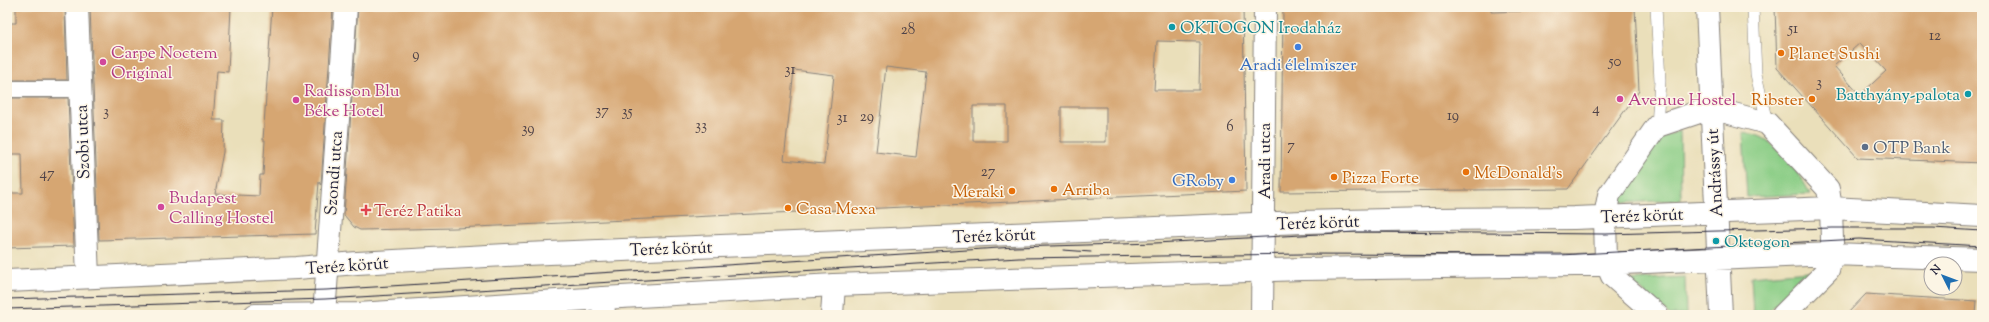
<svg xmlns="http://www.w3.org/2000/svg" width="1989" height="322" font-family="'Sorts Mill Goudy',serif">
<rect width="100%" height="100%" fill="#fcf5e5"/>
<filter id="ink" filterUnits="userSpaceOnUse"><feTurbulence type="fractalNoise" baseFrequency=".025" numOctaves="2"/><feDisplacementMap in="SourceGraphic" scale="8" xChannelSelector="R" yChannelSelector="G"/><feConvolveMatrix kernelMatrix="1 2 1 2 8 2 1 2 1" color-interpolation-filters="sRGB"/></filter>
<filter id="wash" filterUnits="userSpaceOnUse"><feTurbulence type="fractalNoise" baseFrequency=".012" numOctaves="4" result="noise"/><feDisplacementMap in="SourceGraphic" scale="16" xChannelSelector="R" yChannelSelector="G"/><feGaussianBlur stdDeviation="0.9" result="paint"/><feColorMatrix in="noise" values="0 0 0 0 0 0 0 0 0 0 0 0 0 0 0 0 0 1.4 0 .05"/><feComposite in="paint" operator="in"/></filter>
<g filter="url(#wash)">
<rect width="100%" height="100%" fill="#eadfba"/>
<path fill="#8cce87" stroke="#577861" d="M1680 131 1681 200 1619 203C1629 175 1649 137 1680 131Z
M1743 133C1748 134 1756 134 1761 137 1779 145 1802 176 1810 194L1747 197Z
M1809 271 1765 315H1753L1751 276Z
M1685 277 1686 315H1670L1629 280Z"/>
<g id="blocks">
<path fill="#d6a672" fill-rule="evenodd" d="M16 7H65L67 80H7V23H16Z
M90 7H231L228 72 217 71 213 120H224L223 152 215 194 259 196 260 175H263L265 140H263L272 7H333L321 185 319 182 315 234 99 240Z
M358 7H1243L1246 191 455 228 360 230 354 227 344 215ZM1157 41 1200 42 1199 90H1154ZM886 67 926 72 916 157 876 152ZM794 70 834 75 824 164 784 160ZM973 106H1007V141H973ZM1061 107H1106V142H1061Z
M1283 7H1491V12L1529 11V7H1635L1639 91 1568 189 1281 192Z
M1775 7H1982V163L1858 158 1777 68ZM1860 43 1886 71 1860 95 1834 66Z
M7 98H68L74 246 7 248V193H23L22 154H7Z
M1866 294 1977 301 1976 315H1846Z"/>
</g>
</g>
<g filter="url(#ink)">
<use href="#blocks" fill-opacity="0" stroke="#86807a" stroke-width="1"/>
<g fill="none" stroke-linecap="round" stroke-linejoin="round">
<g stroke="#86807a" stroke-width="12">
<path id="service" d="M1656 7 1660 81 1657 126
M1753 7 1756 74 1767 123"/>
</g>
<g stroke="#86807a" stroke-width="18">
<path id="pedestrian" d="M7 89H80"/>
</g>
<g stroke="#86807a" stroke-width="24">
<path id="minor" d="M77 7 88 277
M603 298 604 315
M324 315 346 7
M832 315 834 285
M1262 315 1265 7"/>
</g>
<g stroke="#86807a" stroke-width="24">
<path id="secondary" d="M1707 7 1721 315
M7 281 297 268 357 263 525 254 1302 222 1430 219 1574 218 1831 208 1982 216
M255 315 358 314 603 298 834 285 1303 269 1576 265 1832 254 1982 259
M1657 315 1612 276 1606 262 1605 216 1609 195 1657 126 1711 108 1767 123 1828 189 1831 208 1832 240V254L1828 270 1783 315"/>
</g>
<use href="#service" stroke="#fff" stroke-width="11"/>
<use href="#pedestrian" stroke="#fff" stroke-width="16"/>
<use href="#minor" stroke="#fff" stroke-width="22"/>
<use href="#secondary" stroke="#fff" stroke-width="22"/>
<path stroke="#22223b" stroke-width="1" d="M1063 250 1091 252
M7 299 326 290 1015 247 1155 243 1356 232 1605 234 1832 228H1933L1982 231
M7 309 325 299 1019 258 1302 254 1560 255 1859 239 1982 246"/>
</g>
</g>
<g fill="#0f9aa8" stroke="#fcf5e5" stroke-width="1.5">
<circle cx="1172" cy="27" r="4"/>
<circle cx="1968" cy="94" r="4"/>
<circle cx="1716" cy="241" r="4"/>
</g>
<g fill="#3f7fe0" stroke="#fcf5e5" stroke-width="1.5">
<circle cx="1298" cy="47" r="4"/>
<circle cx="1232" cy="180" r="4"/>
</g>
<g fill="#e8710a" stroke="#fcf5e5" stroke-width="1.5">
<circle cx="1781" cy="53" r="4"/>
<circle cx="1812" cy="99" r="4"/>
<circle cx="1466" cy="172" r="4"/>
<circle cx="1334" cy="177" r="4"/>
<circle cx="1054" cy="189" r="4"/>
<circle cx="1012" cy="191" r="4"/>
<circle cx="788" cy="208" r="4"/>
</g>
<g fill="#d1479c" stroke="#fcf5e5" stroke-width="1.5">
<circle cx="103" cy="62" r="4"/>
<circle cx="1620" cy="99" r="4"/>
<circle cx="296" cy="100" r="4"/>
<circle cx="161" cy="207" r="4"/>
</g>
<circle fill="#5c6f8a" stroke="#fcf5e5" stroke-width="1.5" cx="1865" cy="147" r="4"/>
<path fill="#e0444e" stroke="#fcf5e5" stroke-width="1.5" d="M364 204h4v4h4v4h-4v4h-4v-4h-4v-4h4z"/>
<g text-anchor="middle" stroke-width="3" stroke-linejoin="round" paint-order="stroke">
<g font-size="15" fill="#4f4349">
<text x="1793" y="33">51</text>
<text x="908" y="34">28</text>
<text x="1935" y="40">12</text>
<text x="416" y="59">9</text>
<text x="1615" y="66">50</text>
<text x="790" y="74">31</text>
<text x="1819" y="87">3</text>
<text x="1596" y="113">4</text>
<text x="602" y="115">37</text>
<text x="106" y="116">3</text>
<text x="627" y="116">35</text>
<text x="1453" y="120">19</text>
<text x="867" y="121">29</text>
<text x="842" y="122">31</text>
<text x="701" y="130">33</text>
<text x="1230" y="131">6</text>
<text x="528" y="133">39</text>
<text x="1291" y="150">7</text>
<text x="988" y="176">27</text>
<text x="47" y="178">47</text>
</g>
<g font-size="17" fill="#0d838f" stroke="#fcf5e5" text-anchor="start">
<text x="1180" y="33">OKTOGON Irodaház</text>
<text x="1960" y="100" text-anchor="end">Batthyány-palota</text>
<text x="1724" y="247">Oktogon</text>
</g>
<g font-size="17" fill="#b23c85" stroke="#fcf5e5" text-anchor="start">
<text x="111" y="58">Carpe Noctem<tspan x="111" dy="20">Original</tspan></text>
<text x="304" y="96">Radisson Blu<tspan x="304" dy="20">Béke Hotel</tspan></text>
<text x="1628" y="105">Avenue Hostel</text>
<text x="169" y="203">Budapest<tspan x="169" dy="20">Calling Hostel</tspan></text>
</g>
<g font-size="17" fill="#c56008" stroke="#fcf5e5" text-anchor="start">
<text x="1789" y="59">Planet Sushi</text>
<text x="1804" y="105" text-anchor="end">Ribster</text>
<text x="1474" y="178">McDonald's</text>
<text x="1342" y="183">Pizza Forte</text>
<text x="1062" y="195">Arriba</text>
<text x="1004" y="197" text-anchor="end">Meraki</text>
<text x="796" y="214">Casa Mexa</text>
</g>
<g font-size="17" fill="#366cbe" stroke="#fcf5e5">
<text x="1298" y="70">Aradi élelmiszer</text>
<text x="1224" y="186" text-anchor="end">GRoby</text>
</g>
<g font-size="17" fill="#22223b" stroke="#fcf5e5">
<text transform="translate(82 142) rotate(-92)" y="6">Szobi utca</text>
<text transform="translate(1264 161) rotate(-90)" y="6">Aradi utca</text>
<text transform="translate(333 173) rotate(-86)" y="6">Szondi utca</text>
<text transform="translate(1714 173) rotate(-93)" y="6">Andrássy út</text>
<text transform="translate(1642 215) rotate(-2)" y="6">Teréz körút</text>
<text transform="translate(1318 222) rotate(-2)" y="6">Teréz körút</text>
<text transform="translate(994 235) rotate(-2)" y="6">Teréz körút</text>
<text transform="translate(671 248) rotate(-2)" y="6">Teréz körút</text>
<text transform="translate(347 265) rotate(-4)" y="6">Teréz körút</text>
</g>
<g font-size="17" fill="#4e5e75" stroke="#fcf5e5" text-anchor="start">
<text x="1873" y="153">OTP Bank</text>
</g>
<g font-size="17" fill="#be3a42" stroke="#fcf5e5" text-anchor="start">
<text x="374" y="216">Teréz Patika</text>
</g>
</g>
<rect width="1989" height="322" fill="none" stroke="#fcf5e5" stroke-width="24"/>
<g transform="translate(1943 276) rotate(312)"><circle r="19" fill="#fcf5e5" stroke="#a5a1a1"/>
<path d="M0-3L7 15L0 10L-7 15Z" fill="#1f6fb2"/>
<text y="-6" font-size="11" font-weight="bold" text-anchor="middle" fill="#22223b">N</text>
</g>
</svg>
